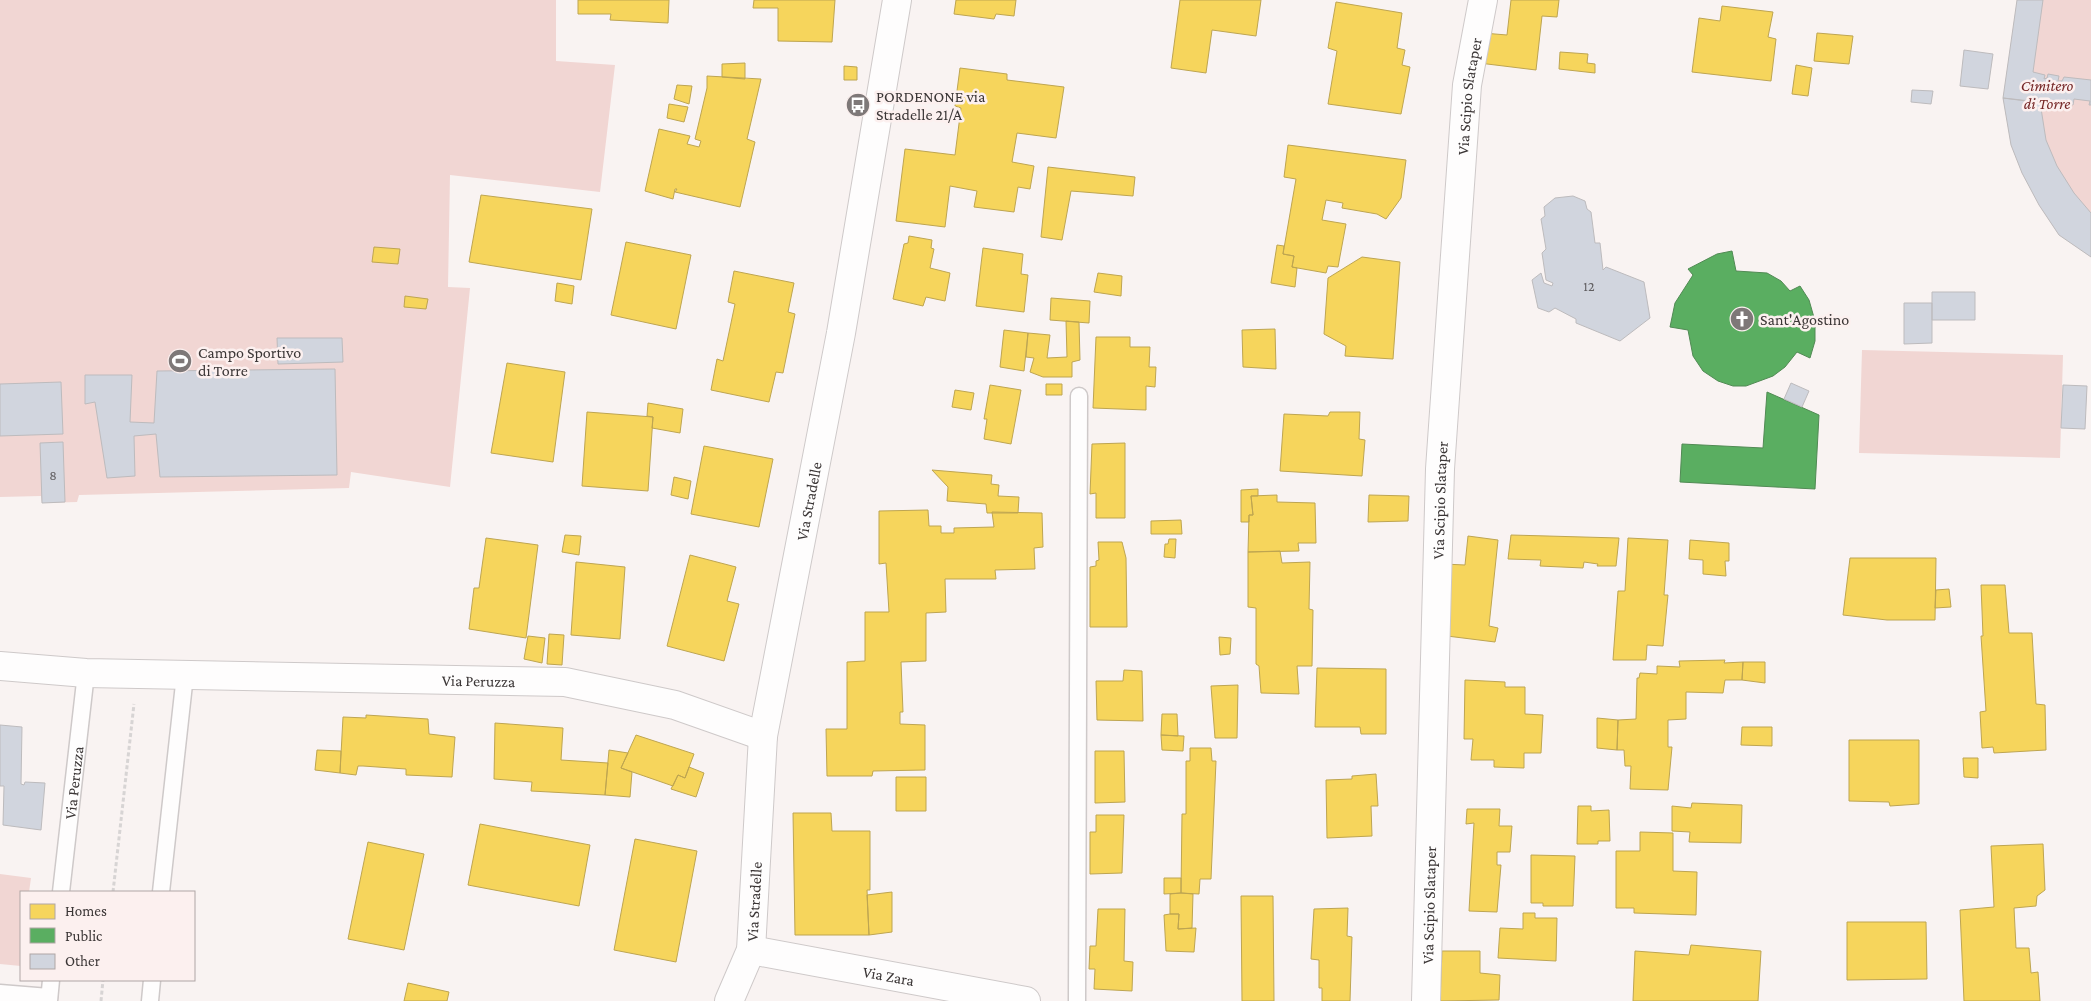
<svg xmlns="http://www.w3.org/2000/svg" width="2091" height="1001" font-family="'Crimson Pro',serif">
<rect width="100%" height="100%" fill="#f9f3f2"/>
<path fill="#f1d6d3" d="M0 0H556V61L615 65 600 192 450 175 448 287 470 288 450 487 351 472 349 488 79 495 77 502 42 503 41 496 0 497Z
M2017 0H2091V257L2059 235 2039 205 2022 173 2011 145 2003 98Z
M1862 350 2063 355 2060 458 1859 453Z
M0 874 31 878 29 892H21V966L0 964Z"/>
<path fill="#f6d55c" stroke="#bea551" d="M578 0H669L668 23 610 20 611 14H578Z
M754 0H835L832 42 778 41V8H753Z
M956 0H1016L1014 16 996 14 994 19 954 14Z
M1180 0H1261L1256 36 1212 30 1206 73 1171 68Z
M1511 0H1559L1557 17 1542 16 1536 70 1479 63 1483 33 1507 35Z
M1336 2 1402 13 1397 48 1405 50 1402 65 1410 67 1401 114 1328 104 1337 51 1328 48Z
M1722 6 1773 12 1768 37 1776 39 1771 81 1692 72 1699 18 1720 21Z
M1817 33 1853 36 1849 64 1814 61Z
M1560 52 1588 54 1587 63 1595 64V73L1559 69Z
M745 63V79L722 77V64Z
M1796 65 1812 68 1808 96 1792 94Z
M844 66 857 67V80H844Z
M960 68 1007 74V80L1064 87 1056 138 1017 133 1012 162 1034 166 1030 189 1018 187 1014 212 974 207 977 191 950 186 945 227 896 221 905 149 955 155 961 108 955 106Z
M707 76 761 79 747 139 755 142 740 207 675 192 677 189H675L673 199 645 191 659 129 690 136 687 144 699 147 701 141 695 139 707 88Z
M677 85 692 86 689 104 674 99Z
M669 104 688 107 684 122 667 118Z
M1288 145 1406 160 1401 198 1386 219 1377 214 1342 208 1343 203 1326 200 1322 220 1346 224 1338 267 1328 266 1326 273 1292 267 1294 256 1283 254 1296 179 1284 177Z
M1048 167 1135 177 1133 196 1071 191 1062 240 1041 237Z
M481 195 592 209 581 280 469 262Z
M909 236 932 240 931 248 934 249 930 268 950 273 945 301 926 297 923 306 893 299 904 244 908 243Z
M626 242 691 255 676 329 611 315Z
M1277 245 1284 246 1283 254 1294 256 1292 267 1297 268 1295 287 1271 283Z
M374 247 400 249 398 264 372 262Z
M983 248 1023 254 1021 274 1028 275 1024 312 976 306Z
M1362 257 1400 262 1393 359 1345 356 1346 346 1324 334 1328 278Z
M734 271 794 283 788 312 795 314 783 373 776 372 769 402 711 390 717 359 723 361 735 304 728 302Z
M1098 273 1122 276 1121 296 1094 292Z
M557 283 574 286 572 304 555 301Z
M405 296 428 299 426 309 404 307Z
M1051 298 1090 301 1089 323 1050 320Z
M1066 321 1079 322 1080 360 1072 362V377H1043L1030 372 1034 358 1026 357 1028 333 1050 335 1047 358 1067 357Z
M1275 329 1276 369 1243 367 1242 330Z
M1004 330 1028 333 1024 371 1000 367Z
M1096 337H1130V347H1150L1149 367H1156L1155 387 1146 386V410L1093 408Z
M507 363 565 372 553 462 491 453Z
M1046 384H1062V395H1046Z
M990 385 1021 390 1011 444 984 439 987 419H984Z
M955 390 974 393 971 410 952 407Z
M648 403 683 409 680 433 652 428 653 417 647 416Z
M587 412 653 417 648 491 582 486Z
M1330 412H1360L1359 439 1365 440 1362 476 1280 471 1284 414 1328 416Z
M1125 443V518H1096V493L1090 494 1092 444Z
M704 446 773 459 759 527 691 514Z
M932 470 992 475 991 484 999 485 998 496 1019 497 1018 513H987L986 504 947 501 948 487Z
M674 477 691 481 688 499 671 495Z
M1258 489V496H1251L1253 515H1249V522H1241V490Z
M1277 495V502L1315 503 1316 543H1298L1299 551 1248 552 1249 515H1253L1251 496Z
M1369 495 1409 496 1408 521 1368 522Z
M928 510 929 526H941V533H954V528L994 527 992 512 1042 513 1043 547 1034 548 1035 569 995 570 996 579H945L946 612 926 613V661L901 662 903 712H900V724L925 725V770L873 771 872 776H827L826 729H847V662L865 661V612H889L886 563 879 564V511Z
M1181 520 1182 534H1151V521Z
M565 535 581 536 579 555 562 552Z
M1511 535 1619 538 1616 566H1597L1598 564 1584 562 1583 568 1540 566 1541 560 1508 559Z
M1468 536 1498 540 1489 626 1498 628 1495 642 1447 636 1444 564 1465 565Z
M486 538 538 545 526 638 469 629 474 588H479Z
M1628 538 1668 540 1664 595H1668L1663 646 1647 645 1646 660H1613L1618 591H1625Z
M1169 539H1176L1175 558 1164 557 1165 544H1168Z
M1690 540 1729 543V561H1725L1726 576 1703 574V560L1689 559Z
M1098 542H1122L1126 558 1127 627H1090V567L1096 566V561L1099 560Z
M1280 551 1282 563 1310 562 1309 609 1313 610 1312 666H1297L1299 694 1261 693 1259 666 1256 664V608L1248 607V552Z
M690 555 736 567 727 601 739 604 724 661 667 646Z
M1850 558H1936L1935 620H1887L1843 615Z
M576 562 625 567 620 639 571 635Z
M1981 585H2005L2009 633H2032L2036 704 2045 705 2046 750 1994 753 1993 747 1982 748 1980 712 1986 711 1981 636H1983Z
M1949 589 1951 607 1935 608 1936 590Z
M549 634 564 635 562 665 547 664Z
M528 636 545 638 542 663 524 659Z
M1219 637 1231 638 1230 654 1220 655Z
M1725 660 1724 663 1743 662 1742 680H1725L1723 693 1686 692V719L1668 720V747H1672L1668 790 1630 789 1631 766H1625L1624 750H1617L1618 720 1636 719 1637 678H1639L1640 673 1657 674V666L1680 667 1679 661Z
M1743 662H1765V683L1742 680Z
M1317 668 1386 669V734H1361L1360 727H1315Z
M1124 670 1142 671 1143 721 1097 720 1096 681H1123Z
M1465 680 1505 682V687H1525V714L1543 715 1541 753H1524V768L1494 767V760H1471L1473 739H1464Z
M1238 685 1237 738H1215L1211 686Z
M1162 714H1177L1178 736 1161 735Z
M366 715 428 719 429 734 455 737 452 777 406 775V769L363 766H358L356 775 340 773 343 717 366 718Z
M1597 718 1618 720 1617 750 1597 748Z
M495 723 563 728 561 760 608 763 605 795 531 791 532 782 494 779Z
M1742 727H1772V746L1741 745Z
M636 735 694 754 685 778 678 775 673 786 621 768Z
M1161 735 1184 736 1183 751 1162 750Z
M1849 740H1919V804L1890 806 1889 802 1849 801Z
M1190 748H1211L1212 761H1216L1211 879H1200L1199 894 1181 893 1182 814H1186V761H1190Z
M317 750 341 751 340 773 315 770Z
M609 750 628 753 621 768 632 772 630 797 605 795Z
M1095 751H1124L1125 802 1095 803Z
M1963 758H1978V778L1964 777Z
M689 767 704 773 696 797 671 789 678 775 685 778Z
M1376 774 1378 806H1371L1372 836 1327 838 1326 780 1352 779V776Z
M896 777H926V811H896Z
M1692 803 1742 805 1741 843 1689 842 1690 832 1672 831V806L1691 808Z
M1578 806H1591V811L1609 810 1610 841H1598V844H1577Z
M1467 809H1500L1499 826H1512L1510 852H1497V865H1501L1497 912 1469 911 1474 823 1466 824Z
M793 813H831L832 831H870V890H867L869 935H795Z
M1096 815H1124L1122 873 1090 874V832H1096Z
M480 824 590 845 579 906 468 885Z
M1640 832 1673 833V871L1697 872 1696 915 1634 913V908H1616V851H1640Z
M635 839 697 851 676 962 614 950Z
M368 842 424 854 404 950 348 939Z
M2043 844 2045 890 2037 896 2036 906 2014 908 2016 948H2029L2031 973 2038 972 2040 1001H1964L1960 910 1994 907 1991 846Z
M1531 855 1575 856 1573 906H1543V903H1531Z
M1164 878H1181V893L1164 894Z
M892 892V932L869 935 867 895Z
M1181 893 1193 894 1192 928 1178 929 1179 914H1170V894Z
M1241 896H1273L1274 1001H1242Z
M1348 908 1347 936 1352 937 1350 1001H1322V988H1319V960L1311 959 1314 909Z
M1098 909H1125L1124 961 1133 962 1132 991 1094 989 1095 969H1089L1090 946H1096Z
M1523 913H1535V918H1557L1556 961 1498 958 1500 928 1523 929Z
M1170 914H1179L1178 929 1196 928 1194 952 1166 951 1164 915Z
M1847 922H1926L1927 979 1847 980Z
M1691 945 1761 951 1758 1001H1633L1635 951 1689 955Z
M1442 951H1480V973L1500 975 1499 1000 1440 1001Z
M408 983 449 992 447 1001H404Z"/>
<path fill="#5aae61" stroke="#518a54" d="M1732 251 1736 271 1767 273 1781 281 1790 291 1800 286 1809 300 1815 321V341L1810 358 1797 352 1785 367 1773 376 1746 386H1733L1718 381 1703 371 1693 356 1688 330 1670 327 1675 303 1693 275 1688 269 1717 254Z
M1767 392 1819 415 1815 489 1680 482 1682 444 1763 448Z"/>
<path fill="#d1d5de" stroke="#bdbbbd" d="M2017 0H2043L2033 72 2045 75 2044 79 2047 78 2048 74 2059 76 2058 81H2062L2064 77 2091 80V105H2089L2090 101 2074 99 2073 105 2058 101 2057 105 2003 98Z
M1964 50 1993 54 1988 89 1960 86Z
M1912 90 1933 91 1931 104 1911 102Z
M2003 98 2040 102 2046 140 2057 166 2074 193 2091 213V257L2059 235 2039 205 2022 173 2011 145Z
M1573 196 1585 201 1587 209 1591 212 1595 243H1600L1603 270 1606 267 1644 282 1650 318 1620 341 1576 323V319L1555 308 1549 312 1538 308 1532 280 1541 273 1544 283 1552 286 1553 283 1546 280 1542 253 1546 249 1541 219 1545 216 1544 207 1555 198Z
M1932 292H1975V320H1932Z
M1904 303H1932V343L1904 344Z
M277 338H342L343 362 278 364Z
M335 369 337 475 160 477 156 434 134 436 135 476 107 478 95 402 85 404V375H132L130 422 154 423 157 371Z
M61 382 63 434 0 436V384Z
M1791 383 1809 391 1802 407 1784 399Z
M2063 385 2087 386 2085 429 2061 428Z
M63 442 65 502 42 503 40 443Z
M0 725 22 727 21 784 24 785 25 782 45 783 41 830 3 825 4 786H0Z"/>
<g fill="none" stroke-linecap="round" stroke-linejoin="round">
<g stroke="#cec9c9" stroke-width="19">
<g id="service">
<path id="s1" d="M61 892 86 673"/>
<path d="M161 892 185 675"/>
<path d="M0 993 49 997"/>
<path d="M49 1001 51 980"/>
<path d="M150 1001 152 980"/>
<path d="M1077 1001 1079 396"/>
</g>
</g>
<g stroke="#cec9c9" stroke-width="30">
<g id="minor">
<path id="s2" d="M0 666 86 673 565 682 675 705 763 736"/>
<path id="s3" d="M751 950 1026 1001"/>
<path id="s4" d="M729 1001 751 950 763 736 841 333 897 0"/>
<path id="s5" d="M1426 1001 1440 469 1467 85 1483 0"/>
</g>
</g>
<path stroke="#d7d4d4" stroke-width="3" stroke-dasharray="4 2.5" stroke-linecap="butt" d="M113 892 134 704
M101 1001 103 980"/>
<use href="#service" stroke="#fefdfd" stroke-width="16"/>
<use href="#minor" stroke="#fefdfd" stroke-width="28"/>
</g>
<defs>
<g id="bus-disc" transform="scale(1.25)"><circle r="9.5" fill="#7e7878" stroke="#fcf0ef"/><path d="M-5-6H5V4H4V6H2V4H-2V6H-4V4H-5ZM-3.5-4V0h7V-4ZM-3.5 1.2v1.5H-2V1.2ZM2 1.2v1.5H3.5V1.2Z" fill="#fff"/></g>
<g id="church-disc" transform="scale(1.25)"><circle r="9.5" fill="#7e7878" stroke="#fcf0ef"/><path d="M-1.2-6h2.4v3.5h3.3v2.4h-3.3V6h-2.4V-.1h-3.3v-2.4h3.3Z" fill="#fff"/></g>
<g id="stadium-disc" transform="scale(1.25)"><circle r="9.5" fill="#7e7878" stroke="#fcf0ef"/><path d="M0-5a6.5 5 0 1 0 0 10a6.5 5 0 1 0 0-10ZM-3.5-1.8h7v3.6h-7Z" fill="#fff"/></g>
</defs>
<g fill-rule="evenodd">
<use href="#bus-disc" x="858" y="105"/>
<use href="#church-disc" x="1742" y="319"/>
<use href="#stadium-disc" x="180" y="361"/>
</g>
<g text-anchor="middle" stroke-width="5" stroke-linejoin="round" paint-order="stroke">
<g font-size="14" fill="#605e60">
<text x="1589" y="291">12</text>
<text x="53" y="480">8</text>
</g>
<g font-size="16" font-style="italic" fill="#742525" stroke="#fcf0ef">
<text x="2047" y="91">Cimitero<tspan x="2047" dy="18">di Torre</tspan></text>
</g>
<g font-size="16" fill="#3b3636" stroke="#fcf0ef" text-anchor="start">
<text x="876" y="102">PORDENONE via<tspan x="876" dy="18">Stradelle 21/A</tspan></text>
<text x="1760" y="325">Sant'Agostino</text>
<text x="198" y="358">Campo Sportivo<tspan x="198" dy="18">di Torre</tspan></text>
</g>
<g font-size="16" fill="#3b3636" stroke="#fcf0ef">
<text dy="6" stroke="none"><textPath href="#s5" startOffset="906">Via Scipio Slataper</textPath></text>
<text dy="6" stroke="none"><textPath href="#s5" startOffset="501">Via Scipio Slataper</textPath></text>
<text dy="6" stroke="none"><textPath href="#s4" startOffset="509">Via Stradelle</textPath></text>
<text dy="6" stroke="none"><textPath href="#s2" startOffset="479">Via Peruzza</textPath></text>
<text dy="6" stroke="none"><textPath href="#s1" startOffset="110">Via Peruzza</textPath></text>
<text dy="6" stroke="none"><textPath href="#s4" startOffset="104">Via Stradelle</textPath></text>
<text dy="6" stroke="none"><textPath href="#s5" startOffset="96">Via Scipio Slataper</textPath></text>
<text dy="6" stroke="none"><textPath href="#s3" startOffset="140">Via Zara</textPath></text>
</g>
</g>
<rect x="20" y="891" width="175" height="90" fill="#fcf0ef" stroke="#afa6a5"/>
<rect x="30" y="904" width="25" height="15" fill="#f6d55c" stroke="#afa6a5"/>
<text x="65" y="916" font-size="15" fill="#3b3636">Homes</text>
<rect x="30" y="928" width="25" height="15" fill="#5aae61" stroke="#afa6a5"/>
<text x="65" y="941" font-size="15" fill="#3b3636">Public</text>
<rect x="30" y="954" width="25" height="15" fill="#d1d5de" stroke="#afa6a5"/>
<text x="65" y="966" font-size="15" fill="#3b3636">Other</text>
</svg>
